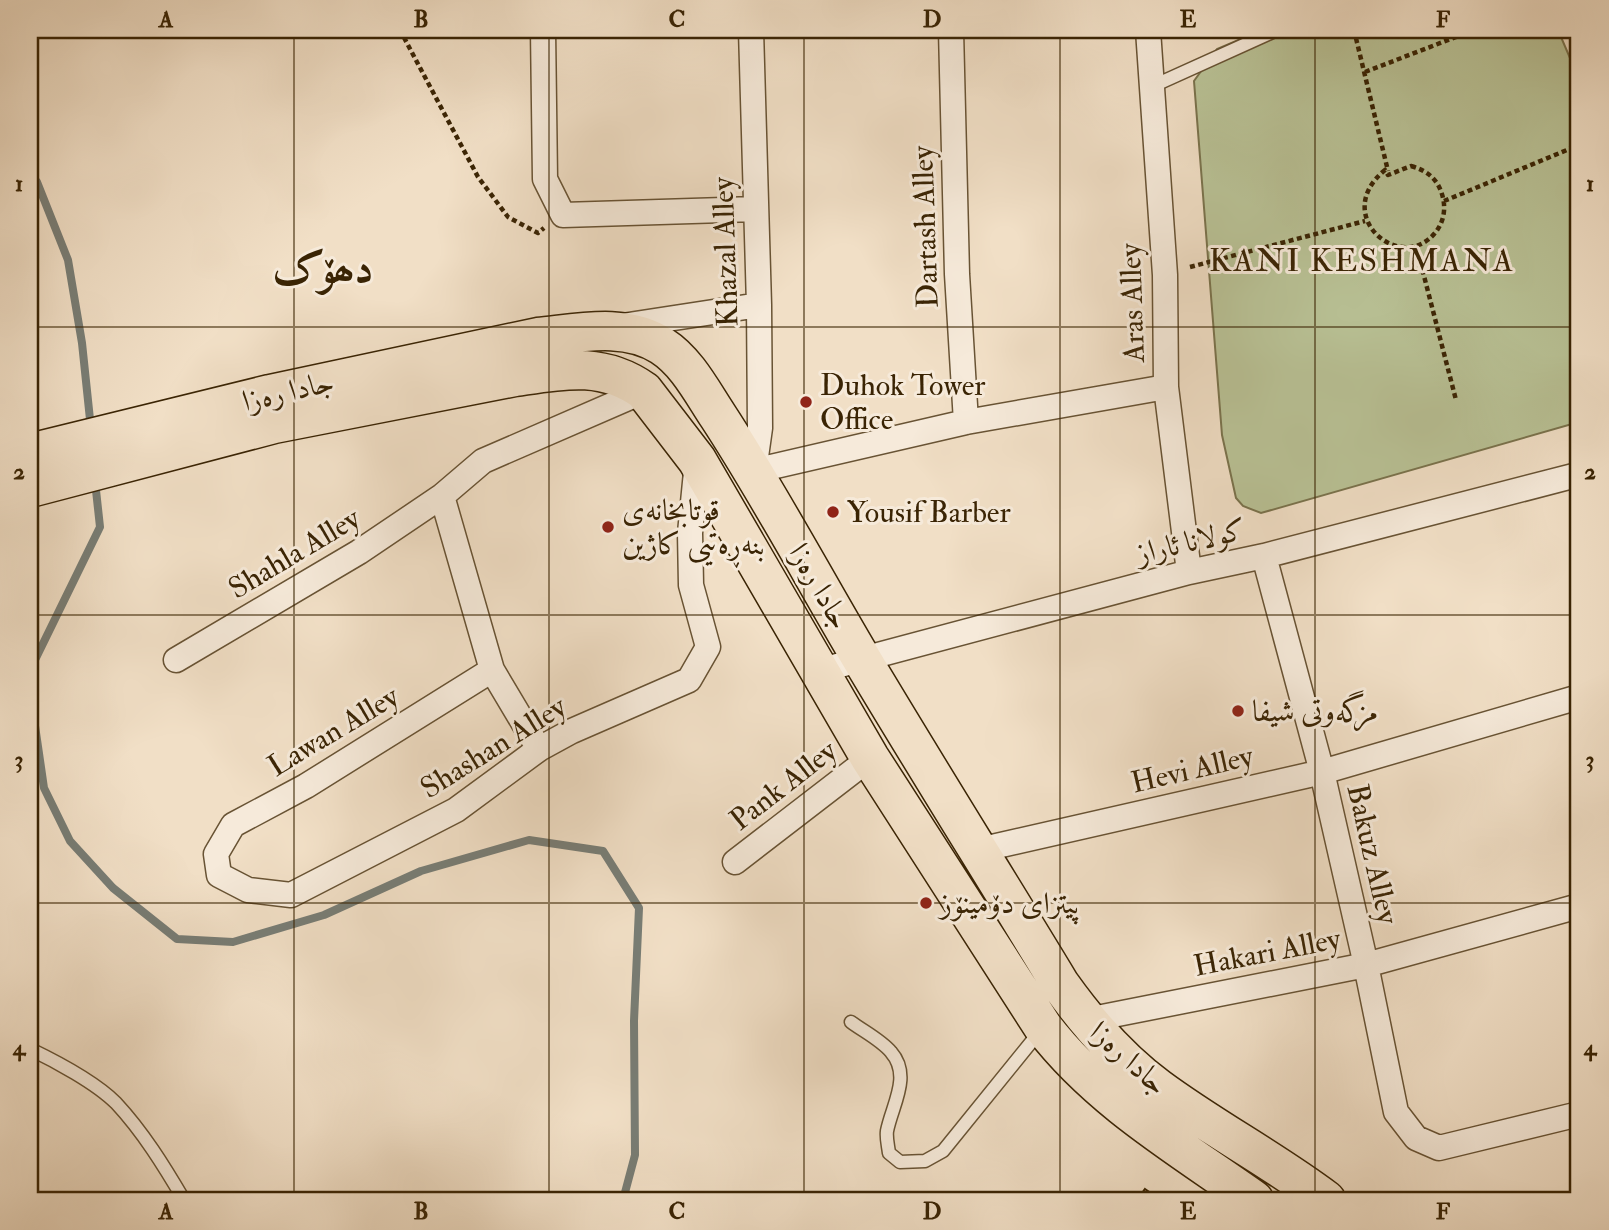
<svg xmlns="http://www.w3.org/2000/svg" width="1609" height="1230" font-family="'IM FELL Double Pica',Amiri,serif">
<defs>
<filter id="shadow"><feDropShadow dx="-6" dy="6" stdDeviation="0" flood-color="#0004"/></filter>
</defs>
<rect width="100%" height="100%" fill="#f1dfc6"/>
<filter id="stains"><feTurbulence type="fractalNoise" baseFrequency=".00286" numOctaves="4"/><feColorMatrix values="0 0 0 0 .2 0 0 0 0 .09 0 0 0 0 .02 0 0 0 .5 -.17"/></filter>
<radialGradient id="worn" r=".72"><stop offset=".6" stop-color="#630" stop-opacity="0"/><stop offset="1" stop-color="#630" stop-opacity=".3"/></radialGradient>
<path fill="#b9c296" stroke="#7a734d" stroke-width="2" d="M1262 30H1558L1579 79V422L1261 513 1243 506 1236 498 1222 435 1194 81 1217 49Z"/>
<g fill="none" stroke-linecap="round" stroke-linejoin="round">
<path stroke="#787d75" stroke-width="8" d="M30 173 37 182 68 260 82 343 91 429
M95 481 100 527 33 664V712L44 788 70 841 113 888 177 939 233 942 324 915 421 871 529 840 603 851 639 908 634 1021 635 1155 623 1200"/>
</g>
<path fill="#e7b09b" stroke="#3a2404" stroke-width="2" filter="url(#shadow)" d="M1145 1189 1161 1200H1137Z"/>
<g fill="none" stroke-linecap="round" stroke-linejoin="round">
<g stroke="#685334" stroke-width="15">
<path id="lane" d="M1574 30 1579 42
M1153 86 1277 30
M851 1022C863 1031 881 1040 891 1052 912 1076 892 1105 887 1131 886 1138 888 1145 889 1153L900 1162 925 1161 943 1151 1041 1030
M30 1049C55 1061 96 1083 116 1103 143 1132 164 1166 184 1200"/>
</g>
<g stroke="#685334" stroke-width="27">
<path id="street" d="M543 30 545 179 563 215 756 209
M751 30 759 305 760 428 754 471 966 422 1166 387
M951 30 957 274 966 422
M1148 30 1165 275 1166 387 1189 572
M622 326 759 305
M442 496 492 670 539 749
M1264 556 1322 772 1366 965 1396 1112 1416 1138 1439 1148 1579 1114
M176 660 359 552 442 496 483 461 644 391
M492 670 306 786 233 825 216 854 219 875 248 890 291 895 456 810 539 749 572 731 689 680 708 647 691 585 690 533 697 462
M818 671 1189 572 1264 556 1573 476 1579 478
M979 850 1322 772 1579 697
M735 862 870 758
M1087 1020 1366 965 1579 906"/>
</g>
<g stroke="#3a2404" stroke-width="41">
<path id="primary" d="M30 453 270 394 538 337C578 333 626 322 662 346 687 362 702 392 718 416 769 494 813 577 861 658 926 767 994 875 1060 984 1087 1022 1120 1060 1158 1088 1212 1128 1273 1160 1326 1200
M30 488 274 424 515 377C562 370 602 361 644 391L697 460 870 758 1043 1027C1099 1100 1179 1147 1254 1200"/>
</g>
<path stroke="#3a2404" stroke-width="4.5" stroke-dasharray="5 3.5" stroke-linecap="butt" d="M400 30 478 177 508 217 538 233 544 228
M1354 30 1388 171
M1365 72 1474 30
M1411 166C1428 171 1439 180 1443 198 1446 211 1443 223 1435 233 1400 275 1330 215 1385 170L1388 175Z
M1444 201 1579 145
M1416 245 1456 400
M1190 267 1365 221"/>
<use href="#lane" stroke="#f6eada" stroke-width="12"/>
<use href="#street" stroke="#f6eada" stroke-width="24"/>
<use href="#primary" stroke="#f1dfc6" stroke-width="38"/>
</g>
<path fill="none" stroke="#3a2404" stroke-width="2" stroke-opacity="0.55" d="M294 30V1200M549 30V1200M804 30V1200M1060 30V1200M1315 30V1200M30 327H1579M30 615H1579M30 903H1579"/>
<g fill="#8f2418" stroke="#f6eada" stroke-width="2.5">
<circle cx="806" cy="402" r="7"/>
<circle cx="833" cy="512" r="7"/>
<circle cx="608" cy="527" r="7"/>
<circle cx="1238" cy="711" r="7"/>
<circle cx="926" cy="903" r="7"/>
</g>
<g text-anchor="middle" stroke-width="6" stroke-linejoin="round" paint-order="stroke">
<g font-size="30" fill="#3a2404" stroke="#f6eada">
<text transform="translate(925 227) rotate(-92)" y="10">Dartash Alley</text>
<text transform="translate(725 252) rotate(-92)" y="10">Khazal Alley</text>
<text transform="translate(1132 303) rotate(-92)" y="10">Aras Alley</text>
<text transform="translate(288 391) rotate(-13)" y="10">جادا ره‌زا</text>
<text transform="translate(1191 541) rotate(-13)" y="10">کولانا ئاراز</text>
<text transform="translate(294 553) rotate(-31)" y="10">Shahla Alley</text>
<text transform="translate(820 586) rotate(60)" y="10">جادا ره‌زا</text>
<text transform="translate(333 731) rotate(-31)" y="10">Lawan Alley</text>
<text transform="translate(493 747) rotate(-32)" y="10">Shashan Alley</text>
<text transform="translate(1192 769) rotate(-13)" y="10">Hevi Alley</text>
<text transform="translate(783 785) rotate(-38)" y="10">Pank Alley</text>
<text transform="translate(1373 854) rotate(77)" y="10">Bakuz Alley</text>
<text transform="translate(1267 952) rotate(-11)" y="10">Hakari Alley</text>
<text transform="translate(1129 1058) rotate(42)" y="10">جادا ره‌زا</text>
</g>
<g font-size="30" fill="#3a2404" stroke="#f6eada" text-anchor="start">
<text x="820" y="395">Duhok Tower<tspan x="820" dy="34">Office</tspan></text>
<text x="622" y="520">قوتابخانەی<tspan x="622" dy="34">بنەڕەتیی کاژین</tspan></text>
<text x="847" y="522">Yousif Barber</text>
<text x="1252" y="721">مزگەوتی شیفا</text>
<text x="940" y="913">پیتزای دۆمینۆز</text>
</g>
<g font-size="32" letter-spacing="2" fill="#3a2404" stroke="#f6eada">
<text x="1362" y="271">KANI KESHMANA</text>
</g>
<g font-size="44" font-weight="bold" fill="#3a2404" stroke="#f6eada">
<text x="323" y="282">دھۆک</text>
</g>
</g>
<rect width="1609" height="1230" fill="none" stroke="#f1dfc6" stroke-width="77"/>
<rect x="38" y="38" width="1532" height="1154" fill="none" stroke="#3a2404" stroke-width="2.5"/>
<g font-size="23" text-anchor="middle" font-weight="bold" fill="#3a2404">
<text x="166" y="27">A</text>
<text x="421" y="27">B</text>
<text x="677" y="27">C</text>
<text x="932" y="27">D</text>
<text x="1188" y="27">E</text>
<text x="1443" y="27">F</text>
<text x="19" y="191">1</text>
<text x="1590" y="191">1</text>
<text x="19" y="479">2</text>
<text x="1590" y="479">2</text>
<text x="19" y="767">3</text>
<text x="1590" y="767">3</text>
<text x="19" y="1055">4</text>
<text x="1590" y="1055">4</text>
<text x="166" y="1219">A</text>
<text x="421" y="1219">B</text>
<text x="677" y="1219">C</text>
<text x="932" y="1219">D</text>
<text x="1188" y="1219">E</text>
<text x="1443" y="1219">F</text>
</g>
<rect width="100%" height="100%" filter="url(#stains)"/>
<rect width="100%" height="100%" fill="url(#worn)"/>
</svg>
